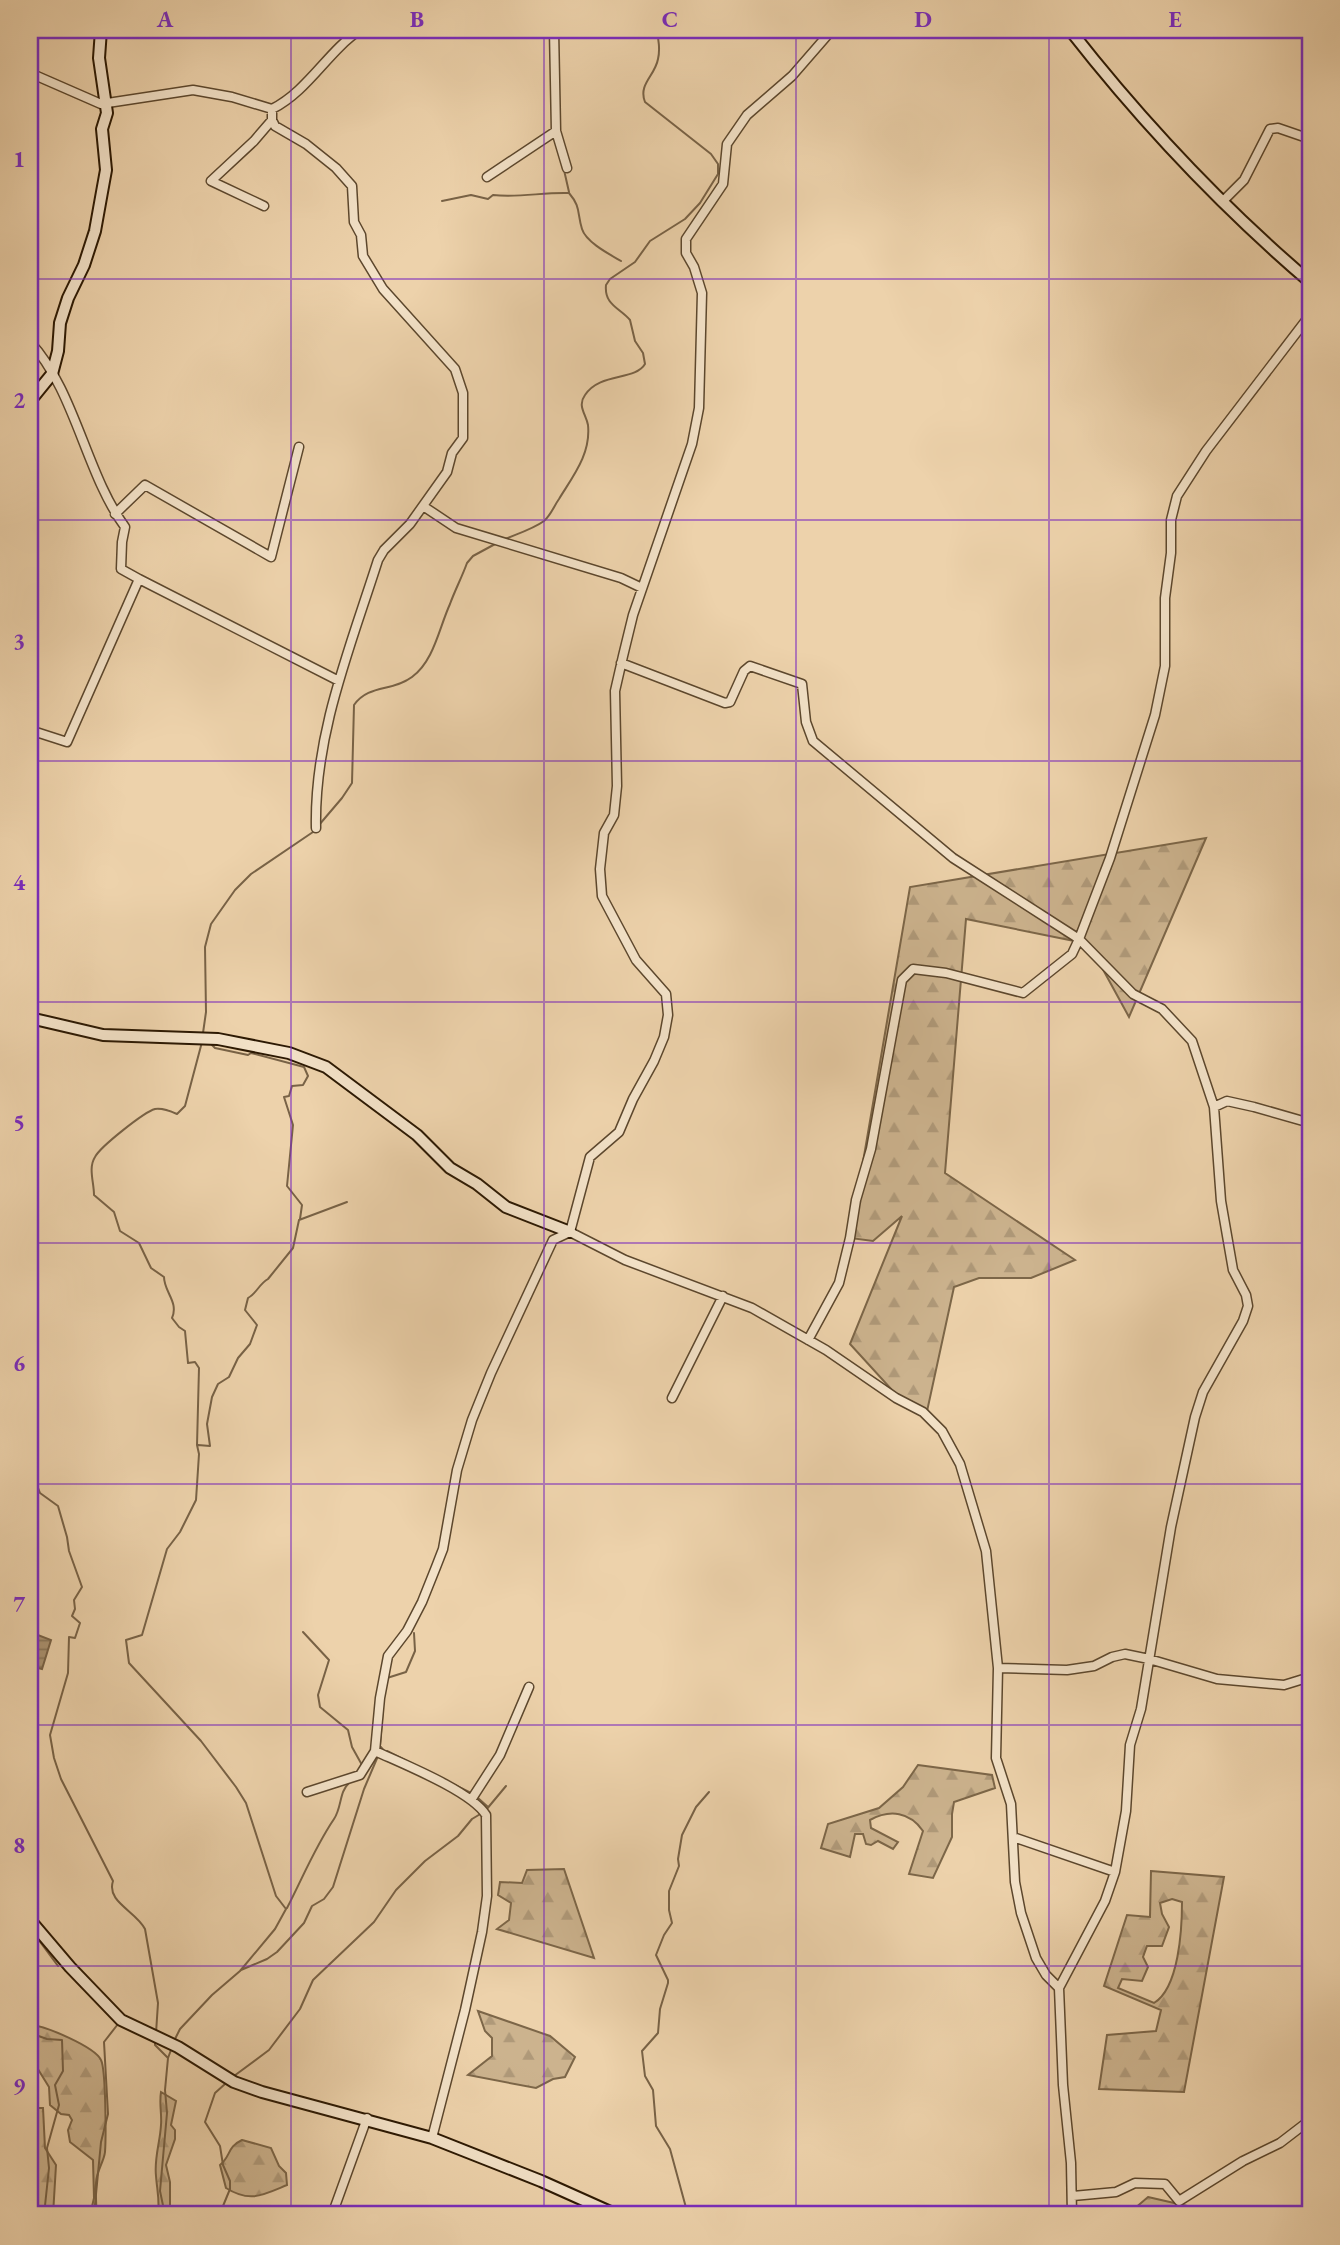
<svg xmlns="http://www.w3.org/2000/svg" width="1340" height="2245" font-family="'EB Garamond',serif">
<defs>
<pattern id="forest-firs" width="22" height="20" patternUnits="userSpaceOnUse" patternTransform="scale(1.75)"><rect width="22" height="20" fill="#ccb38e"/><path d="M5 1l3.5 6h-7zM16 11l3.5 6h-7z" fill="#af9979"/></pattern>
<pattern id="water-rules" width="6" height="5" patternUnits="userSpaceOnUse" patternTransform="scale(1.75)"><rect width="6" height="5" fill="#ab9372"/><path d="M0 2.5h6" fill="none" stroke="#8b775b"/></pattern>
</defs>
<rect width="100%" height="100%" fill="#edd2ab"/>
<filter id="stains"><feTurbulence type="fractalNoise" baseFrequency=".00286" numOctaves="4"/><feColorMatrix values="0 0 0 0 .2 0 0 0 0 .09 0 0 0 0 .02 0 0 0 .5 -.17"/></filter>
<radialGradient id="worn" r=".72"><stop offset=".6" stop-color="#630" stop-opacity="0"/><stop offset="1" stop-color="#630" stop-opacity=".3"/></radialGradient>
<path fill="url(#forest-firs)" stroke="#7c6648" stroke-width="2" fill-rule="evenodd" d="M1206 838 1129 1017 1089 944 966 919 945 1173 1075 1260 1031 1278H979L954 1287 926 1416 902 1401 850 1344 902 1216 873 1241 850 1238 910 887Z
M918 1765 992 1775 995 1788 954 1802 952 1814V1837L933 1878 909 1874 923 1831C910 1812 890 1809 870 1820L871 1828 898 1842 893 1849 878 1841 871 1845 866 1844 863 1834H855L850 1857 821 1848 828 1824 879 1808 903 1787Z
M564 1869 594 1958 497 1929 509 1920 511 1903 498 1895 500 1882 522 1883 527 1870Z
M1151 1871 1224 1877 1184 2092 1099 2089 1107 2035 1156 2031 1161 2010 1104 1986 1127 1915 1150 1917ZM1172 1899 1182 1902C1182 1929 1179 1988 1154 2003L1118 1988 1122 1979 1142 1981 1148 1967 1143 1957 1147 1946H1162L1169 1927 1162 1914 1160 1903Z
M478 2011 550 2036 575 2057 565 2077 553 2079 536 2088 468 2075 492 2056V2038L485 2031Z
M30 2025C44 2025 95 2047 101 2060 106 2070 106 2138 105 2152 104 2162 96 2172 96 2183 95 2194 97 2204 96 2215H90L94 2198 93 2160 70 2142 68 2130 72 2120 69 2115 61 2114 50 2105 49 2087 36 2066 37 2045 30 2038Z
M161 2092 176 2101 171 2125 175 2130V2139L166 2165 170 2182V2215H158C160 2201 157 2190 156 2176 154 2158 160 2143 161 2125 162 2114 159 2104 161 2092Z
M30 2108H43L45 2148 56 2165 53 2215H30Z
M242 2140 271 2148 279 2166 286 2173 287 2185C263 2195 250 2203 226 2188L220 2165C231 2156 227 2147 242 2140Z
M1148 2197 1209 2211 1207 2215H1127Z"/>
<path fill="url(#water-rules)" stroke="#786246" stroke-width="2" d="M30 1632 51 1640 42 1669 30 1666Z"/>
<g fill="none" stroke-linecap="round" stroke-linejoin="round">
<path stroke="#786246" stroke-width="2" d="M564 170 569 192
M442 201 471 195 488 199 493 195C519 198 543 192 569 193 581 207 577 213 582 229 586 242 609 254 621 261
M505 539C517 534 533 529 544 521 551 515 554 506 559 499 573 476 591 454 588 425 586 414 577 406 585 395 600 372 635 381 645 364L643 353 635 341 630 320C620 308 604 305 606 285L610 279 635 262 650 241 685 219 700 203 718 174V164L711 154 645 102C638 84 655 76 658 59 660 51 659 38 656 30
M319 825 342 798 352 783 354 705C369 684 392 692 412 677 434 661 439 628 450 604 455 590 462 577 467 563L473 556 497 543
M203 1033 206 1012 205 947 211 924 235 890 251 874 313 832
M211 1044 215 1048 248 1055 251 1053 304 1067 308 1076 303 1085 292 1086 289 1096 284 1097 293 1125 287 1186 302 1205 300 1219
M198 1445 210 1446 207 1424 212 1397 218 1384 229 1377 238 1358 250 1344 257 1325 245 1310 248 1298C257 1293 259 1284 268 1279L293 1248 299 1220 347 1202
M30 1467 40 1493 58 1506 67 1537 69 1551 82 1587 74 1600 75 1609 72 1616 80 1623 75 1638 69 1637 68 1673 50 1735 54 1758 61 1779 113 1881C106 1902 136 1911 145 1929L158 2003 156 2033
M303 1632 329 1660 318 1695 320 1707 348 1730 352 1747 362 1765
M387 1678 406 1672 415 1651 414 1633
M383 1708 380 1746 385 1752
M387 1751 471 1793
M478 1798 488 1807
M486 1810 506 1786
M287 1908C303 1877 315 1847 334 1819 342 1807 339 1792 349 1783
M30 1931H32L58 1966
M241 1970 267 1959 277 1952 304 1923 312 1906 324 1899 333 1887 364 1789 378 1756
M30 2033 47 2039 62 2040 63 2071 55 2085 59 2105 47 2148 49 2168 44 2215
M175 2039 180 2029 212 1995 240 1971 275 1929 286 1909 276 1896 246 1803 236 1787 201 1741 129 1663 126 1640 142 1635 167 1549 180 1532 196 1500 199 1454 197 1445 199 1368 195 1362 188 1363 185 1331 179 1327 172 1318C179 1302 164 1292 164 1277L151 1268 139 1243 120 1231 114 1212 94 1195C94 1182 88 1168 95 1157 100 1147 144 1112 155 1109 163 1108 170 1111 177 1114L185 1106 202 1042
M155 2042V2045L168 2058
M234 2076 269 2050 300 2009 313 1980 374 1922 396 1890 425 1861 458 1836 472 1819 482 1813
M601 2214 603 2215
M94 2215 101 2142 108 2114 104 2042 118 2024
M165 2215 160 2191 167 2113 165 2090 168 2058 171 2050
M224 2215 223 2206 230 2189V2181L223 2165 220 2146 205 2122 215 2093 225 2084
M688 2215 670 2149 656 2126 653 2090 645 2076 642 2051 658 2033 660 2009 668 1983V1980L656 1955 664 1935 672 1923 669 1910V1891L679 1866 678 1859 682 1835 696 1807 709 1792"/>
<g stroke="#5c472d" stroke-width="11">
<path id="street" d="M554 30 556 131 567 168
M30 73 101 104 193 90 232 97 272 109C308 91 328 51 360 30
M272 109V120L275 126 306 144 336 168 352 186 354 222 361 235 363 256 383 289 455 369 463 393V438L452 453 447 472 410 524 384 550 378 560C350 648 314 735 316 828
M487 177 556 131
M1222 202 1244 180 1270 129 1278 128 1310 139
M264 206 211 181 254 141 272 120
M30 342C75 390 86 474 125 527L122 542 121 569 139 579
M423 506 456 528 621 578 642 588
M115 514 145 485 271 557 299 447
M621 663 725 703 730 702 744 671 750 666 802 684 806 722 813 741 953 858 1079 939 1072 954 1023 993 946 973 913 969 902 980 871 1149 856 1200 850 1238 839 1283 808 1340
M30 736 36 732 67 742 139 579 339 681
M1214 1107 1227 1101 1254 1107 1310 1123
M570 1232 625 1260 752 1308 826 1350 896 1398 923 1412 942 1431 960 1464 986 1551 998 1668 996 1758 1011 1804 1015 1882 1021 1913 1036 1958 1046 1975 1059 1988 1063 2085 1071 2163 1072 2215
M672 1398 723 1296
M998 1668 1067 1670 1094 1666 1112 1657 1125 1654 1149 1659 1217 1679 1284 1685 1310 1677
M307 1792 360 1775 375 1751
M471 1800 500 1755 529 1687
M1013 1837 1115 1872
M1059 1988 1105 1901 1115 1872 1126 1811 1130 1745 1141 1709 1171 1527 1195 1417 1203 1392 1243 1321 1248 1306 1246 1295 1233 1270 1221 1201 1214 1107 1192 1041 1162 1009 1133 994 1079 939 1110 858 1155 715 1165 666V598L1171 553V520L1177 496 1206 451 1310 315
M432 2138 465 2010 482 1932 487 1896 486 1815C471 1791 403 1764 375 1751L380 1698 388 1656 407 1631 422 1602 436 1567 443 1549 457 1470 472 1420 491 1373 553 1240 570 1232 590 1157 619 1132 633 1099 654 1061 664 1037 668 1015 666 994 636 960 602 896 600 869 604 833 614 815 617 786 615 691 623 656 633 615 692 444 699 408 702 293 694 267 686 253V239L723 184 727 144 747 115 792 76 832 30
M1073 2196 1116 2192 1135 2183 1165 2184 1179 2201 1243 2161 1280 2143 1310 2120
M332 2215 367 2118"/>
</g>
<g stroke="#2c1903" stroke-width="14">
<path id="secondary" d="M1070 30C1142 122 1221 206 1310 282
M30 401 52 374 58 351 60 323 68 298 84 265 95 231 102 192 106 170 102 129 107 113 99 58 101 30
M30 1018 103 1035 218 1039 289 1053 326 1067 417 1135 450 1168 477 1184 506 1207 570 1232
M30 1920 70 1967 121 2020 178 2047 234 2082 262 2092 432 2138 541 2181 617 2215"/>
</g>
<use href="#street" stroke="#f3e2c8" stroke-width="8"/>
<use href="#secondary" stroke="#f3e2c8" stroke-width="10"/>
</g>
<path fill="none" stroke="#7b2cbf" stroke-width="2" stroke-opacity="0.55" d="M291 30V2215M544 30V2215M796 30V2215M1049 30V2215M30 279H1310M30 520H1310M30 761H1310M30 1002H1310M30 1243H1310M30 1484H1310M30 1725H1310M30 1966H1310"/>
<rect width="1340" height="2245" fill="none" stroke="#edd2ab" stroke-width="77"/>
<rect x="38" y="38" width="1264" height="2168" fill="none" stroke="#7b2cbf" stroke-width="2.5"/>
<g font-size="23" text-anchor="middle" font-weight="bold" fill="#7b2cbf">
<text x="165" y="27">A</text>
<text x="417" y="27">B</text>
<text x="670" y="27">C</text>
<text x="923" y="27">D</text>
<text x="1175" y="27">E</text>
<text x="19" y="167">1</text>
<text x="19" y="408">2</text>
<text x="19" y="649">3</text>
<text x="19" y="890">4</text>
<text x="19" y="1130">5</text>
<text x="19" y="1371">6</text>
<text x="19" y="1612">7</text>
<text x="19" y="1853">8</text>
<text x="19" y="2094">9</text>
</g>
<rect width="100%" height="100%" filter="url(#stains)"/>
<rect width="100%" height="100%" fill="url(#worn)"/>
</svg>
